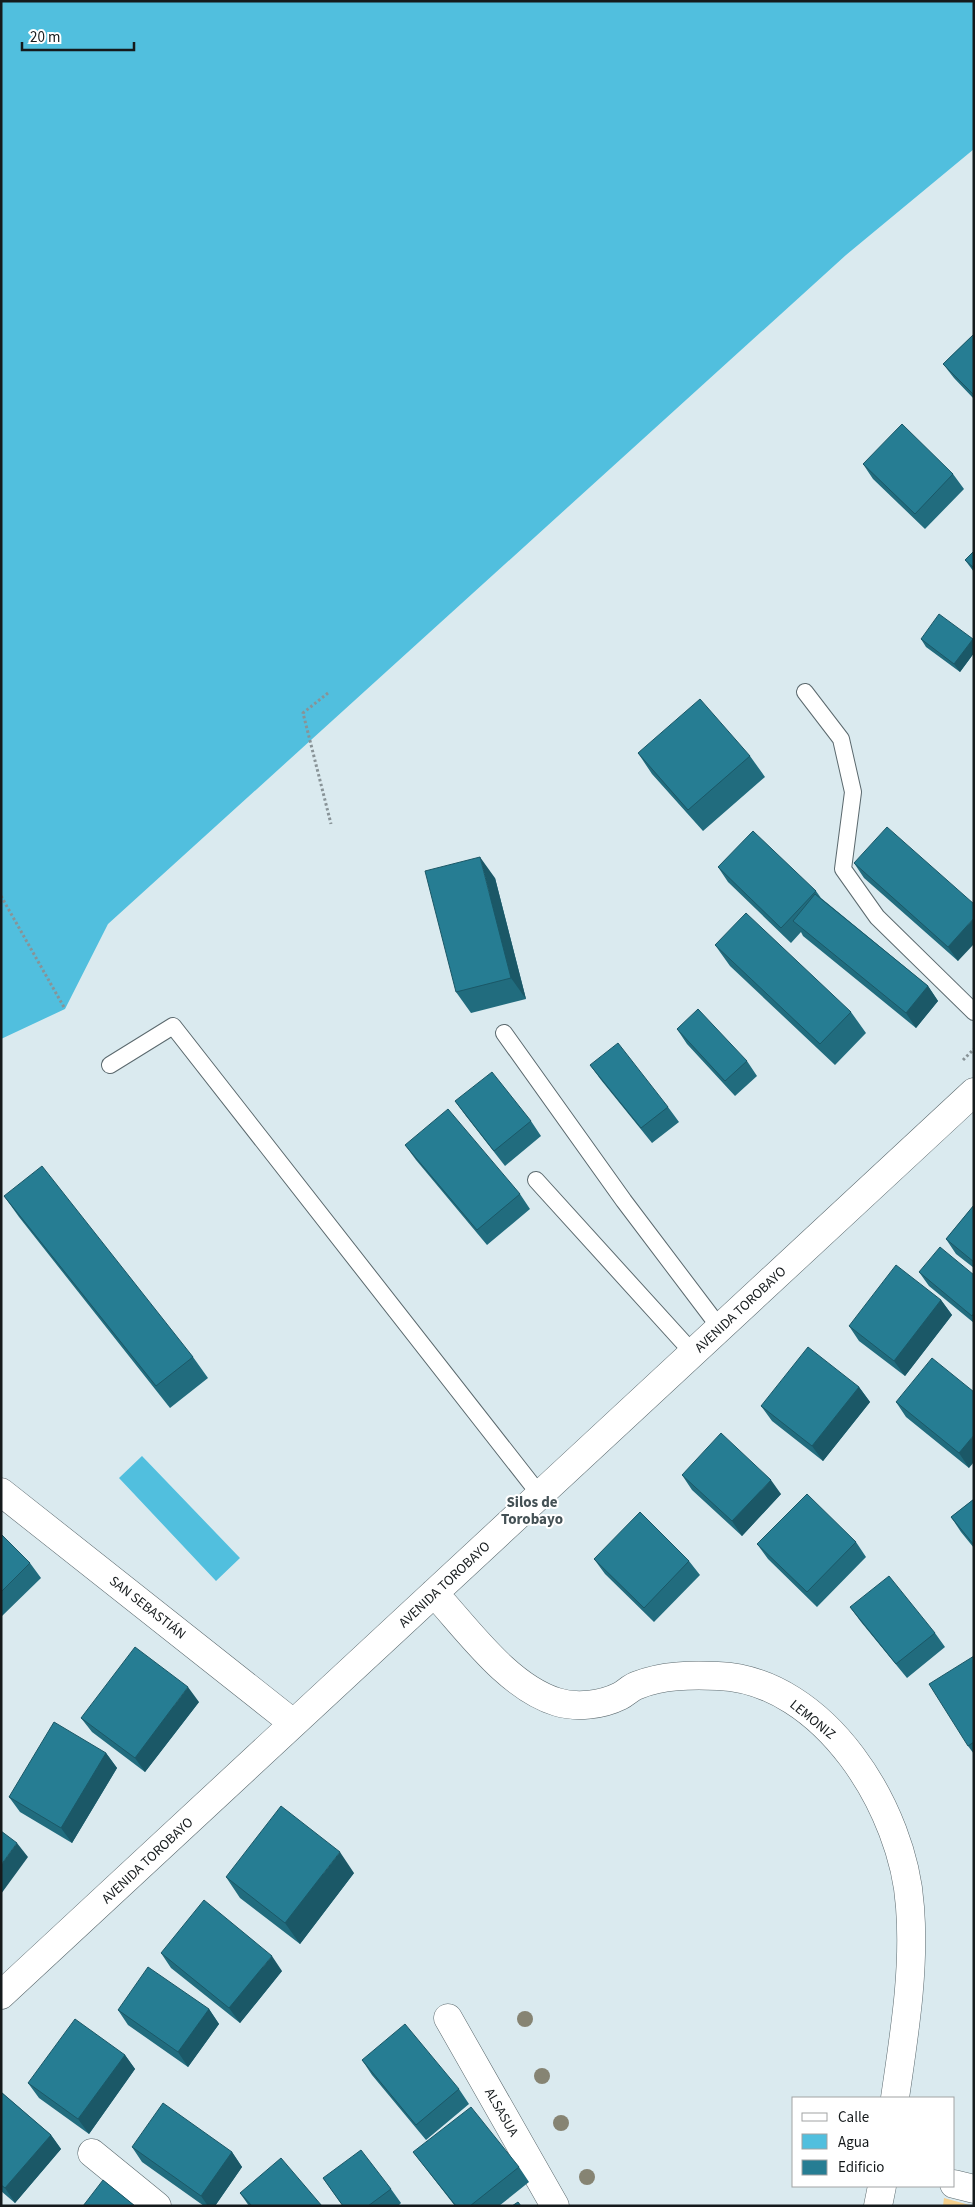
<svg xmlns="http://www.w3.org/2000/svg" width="975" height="2207" font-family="'Source Sans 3',sans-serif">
<rect width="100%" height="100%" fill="#daeaef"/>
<path fill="#f6d18e" d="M944 2198 973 2206H943Z"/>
<path fill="#51bfde" d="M1 1H974V149L846 255 108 924 65 1009 1 1039Z
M142 1456 240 1558 216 1581 119 1478Z"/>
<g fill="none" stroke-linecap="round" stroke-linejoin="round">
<g stroke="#5b696e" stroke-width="18">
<path id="lane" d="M805 692 841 739 853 792 843 869 877 917 974 1012
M504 1033 624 1201 720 1328
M110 1065 173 1026 540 1495
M536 1180 693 1353"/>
</g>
<g stroke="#5b696e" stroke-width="29">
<path id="street" d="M1 1492 293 1723
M434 1593C468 1630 508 1687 557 1702 577 1708 602 1705 620 1696 626 1693 631 1687 638 1685 663 1675 691 1675 718 1676 825 1680 904 1810 910 1907 915 1971 904 2035 895 2098
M1 1995 974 1092
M448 2018 555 2206
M92 2153 157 2206
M954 2184 974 2189
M878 2206 882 2186"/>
</g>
<path stroke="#889397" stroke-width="3" stroke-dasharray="2.5 2.5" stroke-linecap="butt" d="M328 693 303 713 331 824
M1 896 65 1009
M963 1060 974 1049"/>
<use href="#lane" stroke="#fff" stroke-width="16"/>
<use href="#street" stroke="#fff" stroke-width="28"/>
</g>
<g fill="#868473">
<circle cx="525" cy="2019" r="8"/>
<circle cx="542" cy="2076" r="8"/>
<circle cx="561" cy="2123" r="8"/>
<circle cx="587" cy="2177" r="8"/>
</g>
<path fill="#216c7e" d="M974 334V399L954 378 943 364Z
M863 464 953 474 964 489 925 529 873 479Z
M974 551V572L965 560Z
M921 639H973L974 641V653L960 672 926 647Z
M638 753 750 756 765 777 703 831 652 774Z
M854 863 974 904 958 961 864 878Z
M718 867 816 891 821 898 928 986 938 1001 916 1028 803 936 801 932 791 943 728 882Z
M495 878 526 999 471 1013 456 992Z
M715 945 851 1012 866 1033 835 1065 730 966Z
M677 1029 747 1061 757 1076 735 1096 687 1044Z
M590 1065 668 1107 679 1122 652 1143 601 1080Z
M455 1101 531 1121 541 1136 505 1166 466 1116Z
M405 1145 520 1194 530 1209 487 1245 416 1160Z
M4 1196 193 1357 208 1378 170 1408 19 1217Z
M974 1205V1268L956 1254 946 1239Z
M919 1272 974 1275V1323L929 1286Z
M941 1300 952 1315 905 1376 859 1341 849 1326Z
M859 1387 870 1402 823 1461 772 1421 761 1406Z
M974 1392 969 1468 906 1417 896 1402Z
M682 1475 781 1494 742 1536 692 1490Z
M974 1499V1548L961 1532 951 1517Z
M1 1534 30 1563 41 1578 1 1617Z
M856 1542 866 1557 817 1607 768 1559 757 1544Z
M594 1559 689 1561 700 1575 654 1622 605 1574Z
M850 1607 935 1633 945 1647 907 1678 861 1622Z
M974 1656V1754L968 1746Z
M199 1702 145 1772 92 1732 81 1718Z
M106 1753 117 1768 72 1843 20 1812 9 1797Z
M354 1873 300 1944 240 1898 226 1877Z
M161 1953 282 1971 240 2023 171 1968Z
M209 2009 219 2024 188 2067 128 2025 118 2010Z
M125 2055 135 2069 89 2134 39 2098 28 2083Z
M362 2060 459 2089 469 2104 426 2140 372 2075Z
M1 2092 51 2135 61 2149 15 2203 1 2191Z
M132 2147 232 2152 242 2167 215 2206H204L142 2162Z
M413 2152 519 2167 529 2182 499 2206H455L424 2166Z
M323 2178 391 2189 401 2203 398 2206H343Z
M240 2193 322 2206H249Z"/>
<path fill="#1b5867" d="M973 639 974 641V653L960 672 954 664Z
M480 857 495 878 526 999 511 978Z
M974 918V944L958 961 948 947Z
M928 986 938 1001 916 1028 906 1013Z
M941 1300 952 1315 905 1376 894 1361Z
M859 1387 870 1402 823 1461 812 1446Z
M974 1435V1462L969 1468 959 1453Z
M771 1480 781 1494 742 1536 732 1521Z
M188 1687 199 1702 145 1772 135 1758Z
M106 1753 117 1768 72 1843 61 1828Z
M17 1843 28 1857 1 1894V1865Z
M340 1852 354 1873 300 1944 285 1923Z
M272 1956 282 1971 240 2023 229 2008Z
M209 2009 219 2024 188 2067 178 2052Z
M125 2055 135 2069 89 2134 78 2119Z
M51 2135 61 2149 15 2203 5 2188Z
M232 2152 242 2167 215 2206H208L201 2196Z"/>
<path fill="#267d93" stroke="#1b5867" d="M974 334V395L943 364Z
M902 424 953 474 915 514 863 464Z
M974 551V568L965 560Z
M939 614 973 639 954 664 921 639Z
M700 699 750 756 688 810 638 753Z
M887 827 974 904V918L948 947 854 863Z
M753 831 816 891 781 928 718 867Z
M480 857 511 978 456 992 425 871Z
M815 894 928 986 906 1013 793 921Z
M746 913 851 1012 820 1044 715 945Z
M698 1009 747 1061 725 1081 677 1029Z
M618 1043 668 1107 641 1128 590 1065Z
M492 1072 531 1121 494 1151 455 1101Z
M448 1109 520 1194 477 1230 405 1145Z
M42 1166 193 1357 156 1386 4 1196Z
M974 1205V1262L946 1239Z
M940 1247 974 1275V1313L972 1316 919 1272Z
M896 1265 941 1300 894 1361 849 1326Z
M808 1347 859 1387 812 1446 761 1406Z
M932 1358 974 1392V1435L959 1453 896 1402Z
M721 1433 771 1480 732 1521 682 1475Z
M807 1494 856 1542 807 1592 757 1544Z
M974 1499V1545L951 1517Z
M640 1512 689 1561 644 1608 594 1559Z
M1 1534 30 1563 1 1592Z
M889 1576 935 1633 896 1664 850 1607Z
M135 1647 188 1687 135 1758 81 1718Z
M974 1656V1742L968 1746 929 1684Z
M54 1722 106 1753 61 1828 9 1797Z
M281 1806 340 1852 285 1923 226 1877Z
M1 1831 17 1843 1 1865Z
M204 1900 272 1956 229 2008 161 1953Z
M148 1967 209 2009 178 2052 118 2010Z
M75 2019 125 2055 78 2119 28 2083Z
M405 2024 459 2089 416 2125 362 2060Z
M1 2092 51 2135 5 2188 1 2185Z
M163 2103 232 2152 201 2196 132 2147Z
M471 2107 519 2167 470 2206H456L413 2152Z
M361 2150 391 2189 368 2206H343L323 2178Z
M281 2158 322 2206H252L240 2193Z
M103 2180 135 2206H83Z
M518 2202 521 2206H512Z"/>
<g text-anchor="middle" stroke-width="4" stroke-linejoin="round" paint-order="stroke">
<g font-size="14" fill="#151a1c" stroke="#fff">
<text transform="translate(740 1309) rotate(-43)" y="5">AVENIDA TOROBAYO</text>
<text transform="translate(444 1584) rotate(-43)" y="5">AVENIDA TOROBAYO</text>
<text transform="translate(148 1607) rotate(38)" y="5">SAN SEBASTIÁN</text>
<text transform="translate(813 1719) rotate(39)" y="5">LEMONIZ</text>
<text transform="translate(147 1860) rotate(-43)" y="5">AVENIDA TOROBAYO</text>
<text transform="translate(502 2112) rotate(60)" y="5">ALSASUA</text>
</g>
<g font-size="15" font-weight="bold" fill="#445155" stroke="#fff">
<text x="532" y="1507">Silos de<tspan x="532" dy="17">Torobayo</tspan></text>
</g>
</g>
<rect width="975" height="2207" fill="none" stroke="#151a1c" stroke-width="5"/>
<rect x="792" y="2097" width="162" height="90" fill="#ffffff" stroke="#a1a3a4"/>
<rect x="802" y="2113" width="25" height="8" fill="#ffffff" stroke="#a1a3a4"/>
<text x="838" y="2122" font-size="15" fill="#151a1c">Calle</text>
<rect x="802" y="2134" width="25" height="15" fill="#51bfde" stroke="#a1a3a4"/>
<text x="838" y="2147" font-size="15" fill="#151a1c">Agua</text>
<rect x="802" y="2160" width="25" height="15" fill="#267d93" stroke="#a1a3a4"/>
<text x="838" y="2172" font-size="15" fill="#151a1c">Edificio</text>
<path d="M22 42v8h112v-8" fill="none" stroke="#151a1c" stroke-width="2.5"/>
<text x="30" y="42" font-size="15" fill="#151a1c" stroke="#ffffff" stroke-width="4" paint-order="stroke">20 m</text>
</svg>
